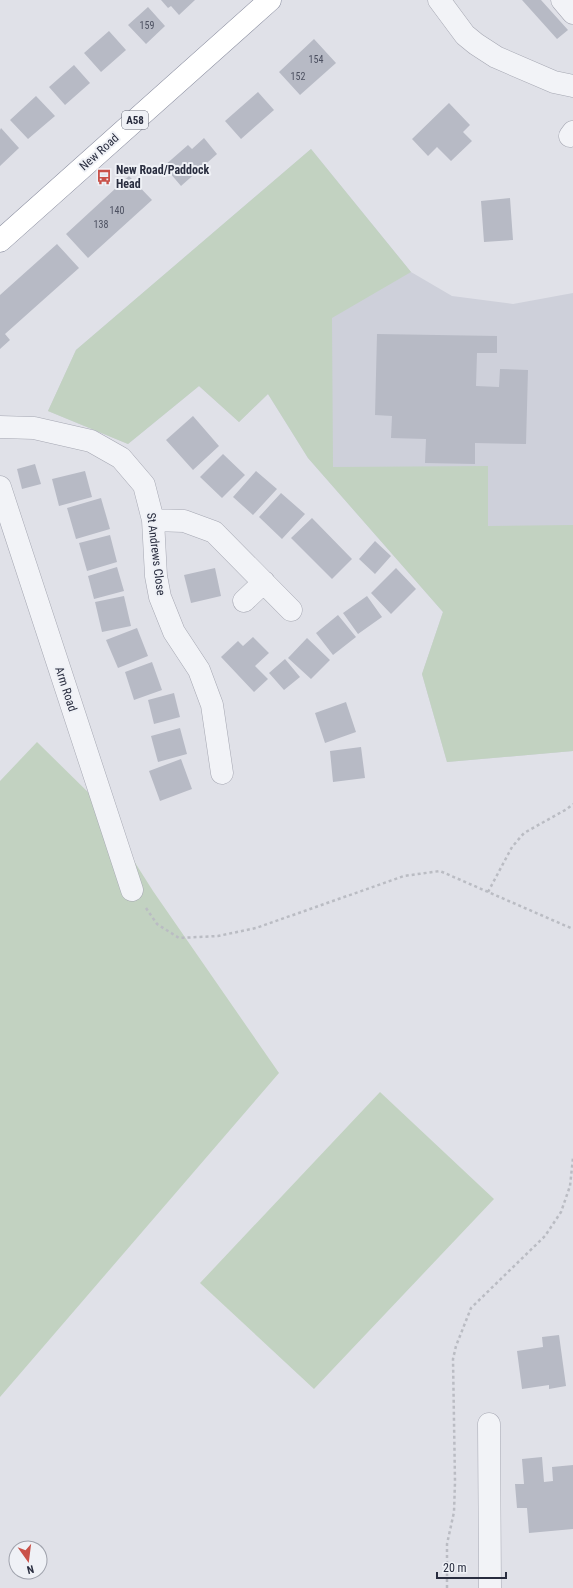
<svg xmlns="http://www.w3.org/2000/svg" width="573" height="1588" font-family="'Roboto Condensed',sans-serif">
<rect width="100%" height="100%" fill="#e0e1e8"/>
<path fill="#ced0da" d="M311 149 411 272 452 296 513 304 573 293V751L447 762 422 674 443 612 308 458 268 394 239 422 199 386 128 444 48 411 76 350Z"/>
<path fill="#c2d2c1" d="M311 149 411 272 332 318 333 467 488 466V526L573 525V751L447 762 422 674 443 612 308 458 268 394 239 422 199 386 128 444 48 411 76 350Z
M37 742 94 798 153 891 279 1073 0 1397V781Z
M380 1092 494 1199 314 1389 200 1283Z"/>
<path fill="#b7bac5" d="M161 0H195L179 15 171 6 168 8Z
M522 0H541L568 30 557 39Z
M148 7 165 26 146 44 128 25Z
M109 31 126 50 101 72 84 53Z
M314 39 336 63 300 95 279 72Z
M74 65 90 83 65 105 49 87Z
M258 92 274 110 241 139 225 121Z
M36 96 55 116 28 139 10 120Z
M449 103 470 125 463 132 472 141 451 161 437 147 428 156 412 139Z
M1 128 19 148 0 166V130Z
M204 138 217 154 181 186 164 166 188 145 192 149Z
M129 176 152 200 88 258 66 234Z
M510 198 513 240 484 242 481 201Z
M57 244 79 268 5 334 10 340 0 349V295Z
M377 334 497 336V353H477L476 386 499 387 500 369 528 370 526 444 475 443V464L425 463 426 439 391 438 392 416 375 415Z
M193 416 219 446 193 470 166 440Z
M223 454 245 475 222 498 200 477Z
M35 464 41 484 22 489 17 469Z
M85 471 92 497 59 506 52 479Z
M256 471 277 489 253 515 233 497Z
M281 493 305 514 282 539 259 517Z
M101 498 110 529 76 539 67 508Z
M312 518 352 559 332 579 291 538Z
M110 535 117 562 87 571 79 543Z
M375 541 391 556 375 574 359 559Z
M117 567 124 591 94 599 88 576Z
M215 568 221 596 191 603 184 575Z
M396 568 416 589 391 614 371 593Z
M124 596 131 626 102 632 95 602Z
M367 596 382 617 358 634 343 613Z
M338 615 356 637 333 655 316 633Z
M137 628 148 656 118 668 106 640Z
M253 637 269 653 255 666 268 679 254 692 221 657 238 641 243 646Z
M307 638 330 660 311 679 288 658Z
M285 659 300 677 284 690 269 673Z
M152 662 162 690 134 700 125 672Z
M174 693 180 717 154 724 148 700Z
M346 702 356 732 325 743 315 713Z
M180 728 187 754 158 762 151 736Z
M361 747 365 778 333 782 330 751Z
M181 759 192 789 160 801 149 771Z
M559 1335 566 1386 549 1389V1385L522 1389 517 1351 543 1347 542 1337Z
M542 1457 544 1482 553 1481 552 1467 573 1465V1529L529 1533 527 1508H517L515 1484H524L522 1459Z"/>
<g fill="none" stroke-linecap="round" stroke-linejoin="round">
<g stroke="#a5a7b2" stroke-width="23">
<path id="minor" d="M439 0 465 35 476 44 496 57 554 82 573 86
M562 0 573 13
M570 136 573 132
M0 427 34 428 91 441 121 458 144 485 153 520 156 576 160 597 174 632 199 670 212 705 222 773
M0 487 132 890
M153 520 184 521 214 532 291 610
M244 601 264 582
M489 1424 490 1588"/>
</g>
<g stroke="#888c9e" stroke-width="23">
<path id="highway" d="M0 241 270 0"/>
</g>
<path stroke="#babcc3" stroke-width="2.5" stroke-dasharray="3 3" stroke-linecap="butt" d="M488 892 512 847 524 833 567 809 573 804
M146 908 157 924 179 938 218 936 256 928 404 876 440 871 573 929
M447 1588V1544L454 1512 455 1482 453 1359 456 1346 471 1308 545 1236 561 1212 570 1186 573 1158"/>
<use href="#minor" stroke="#f2f3f7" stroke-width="22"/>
<use href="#highway" stroke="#fff" stroke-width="22"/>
</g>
<defs>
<g id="bus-bare" transform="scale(1.2)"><path d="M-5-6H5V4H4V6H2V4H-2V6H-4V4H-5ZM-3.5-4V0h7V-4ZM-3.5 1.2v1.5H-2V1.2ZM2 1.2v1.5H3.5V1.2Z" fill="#c95149" stroke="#eff1f6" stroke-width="2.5" paint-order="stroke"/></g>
</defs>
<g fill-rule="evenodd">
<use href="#bus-bare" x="104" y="177"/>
</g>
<g text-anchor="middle" stroke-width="4" stroke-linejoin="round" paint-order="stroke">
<g font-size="10" fill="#4c5060">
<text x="147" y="29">159</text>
<text x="316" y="63">154</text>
<text x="298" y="80">152</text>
<text x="117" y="214">140</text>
<text x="101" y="228">138</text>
</g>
<rect fill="#eff1f6" stroke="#646876" stroke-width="1" x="122" y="111" width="26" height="18" rx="3"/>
<g font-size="11" font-weight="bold" fill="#292d3f">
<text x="135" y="124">A58</text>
</g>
<g font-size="12" fill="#292d3f" stroke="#eff1f6">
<text transform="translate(99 152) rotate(-42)" y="4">New Road</text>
<text transform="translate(156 554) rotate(83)" y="4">St Andrews Close</text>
<text transform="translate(66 689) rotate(72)" y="4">Arm Road</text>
</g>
<g font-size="12" font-weight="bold" fill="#292d3f" stroke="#eff1f6" text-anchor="start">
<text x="116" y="174">New Road/Paddock<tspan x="116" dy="14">Head</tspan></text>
</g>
</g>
<g transform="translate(28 1560) rotate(166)"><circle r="19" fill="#eff1f6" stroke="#a0a3ad"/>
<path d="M0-3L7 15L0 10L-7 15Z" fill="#c95149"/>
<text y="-6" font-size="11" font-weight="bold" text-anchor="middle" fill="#292d3f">N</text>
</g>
<path d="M437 1572v6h69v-6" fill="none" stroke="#292d3f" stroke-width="2"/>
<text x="443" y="1572" font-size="12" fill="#292d3f" stroke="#eff1f6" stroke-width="3" paint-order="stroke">20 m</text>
</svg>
